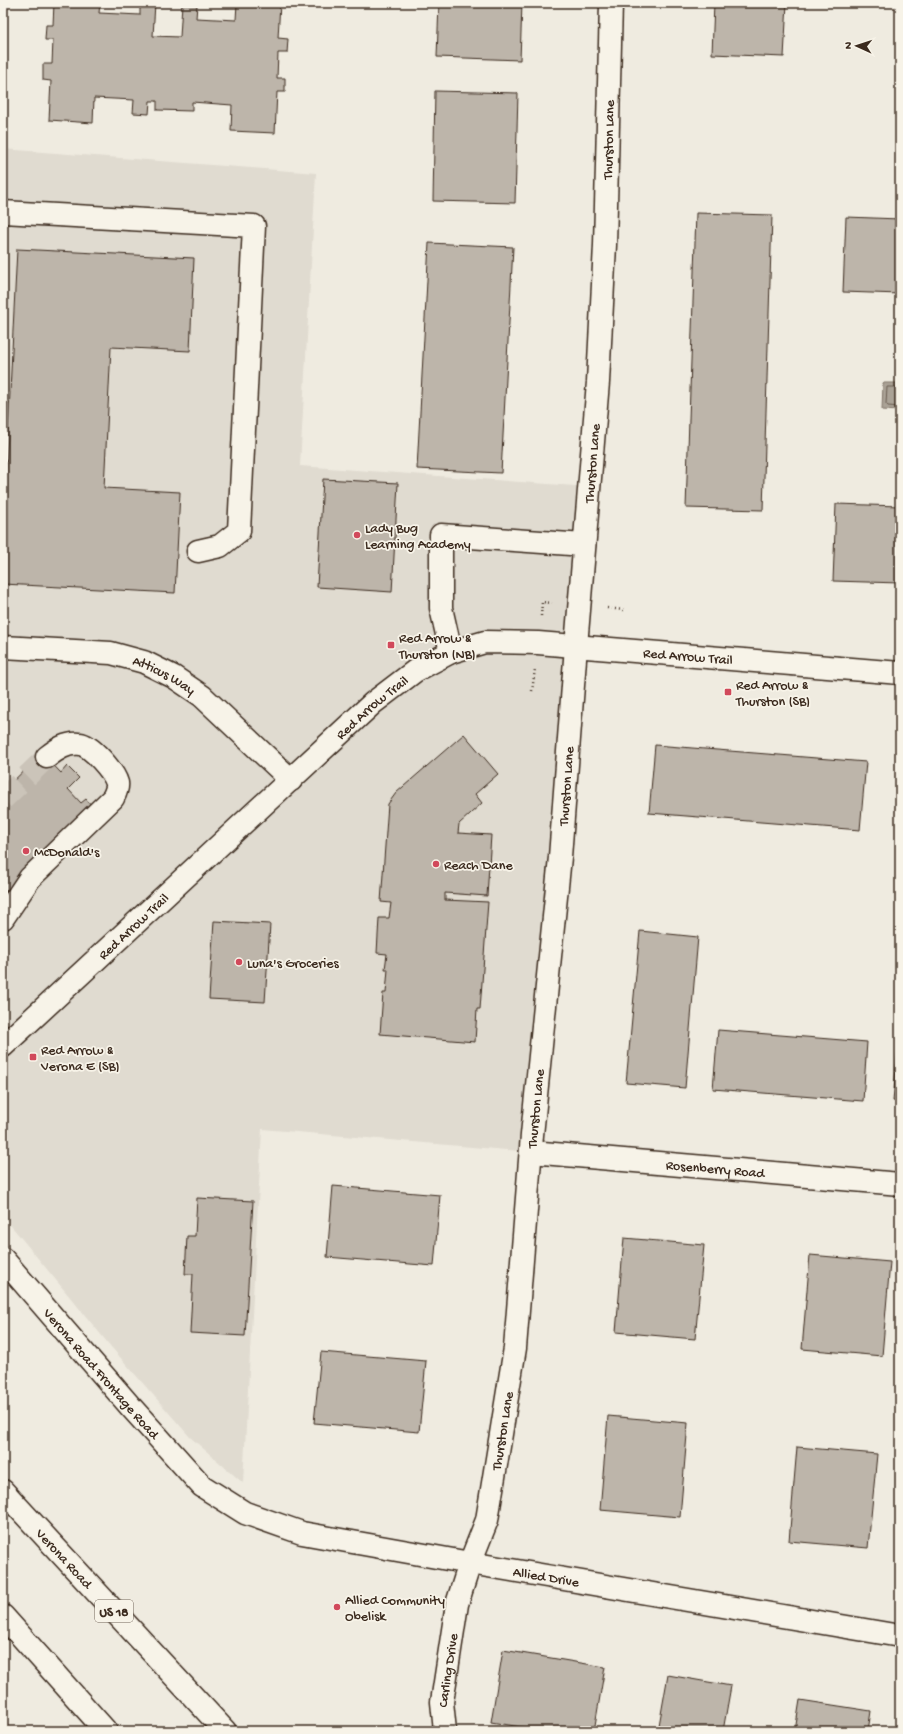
<svg xmlns="http://www.w3.org/2000/svg" width="903" height="1734" font-family="'Gochi Hand',sans-serif">
<rect width="100%" height="100%" fill="#efebe0"/>
<filter id="ink" filterUnits="userSpaceOnUse"><feTurbulence type="fractalNoise" baseFrequency=".025" numOctaves="2"/><feDisplacementMap in="SourceGraphic" scale="8" xChannelSelector="R" yChannelSelector="G"/><feConvolveMatrix kernelMatrix="1 2 1 2 8 2 1 2 1" color-interpolation-filters="sRGB"/></filter>
<g filter="url(#ink)">
<path fill="#e0dbd0" d="M3 149 316 173 300 466 589 487 531 1152 262 1129 243 1483 190 1437 112 1348 3 1216Z"/>
<path fill="#aaa296" stroke="#7e7266" d="M883 383H900V411L882 410Z"/>
<g fill="none" stroke-linecap="round" stroke-linejoin="round">
<path stroke="#675a4e" stroke-width="1" d="M900 387H887L886 404 888 406 900 407"/>
</g>
<path fill="#bdb5aa" stroke="#3b2a1e" d="M54 3H100L99 13 140 15V3H155L153 36 180 37 182 4 197 5 196 18 236 20 237 3H280L278 38 288 39 287 53H278L277 78H285V92H277L275 133 231 131 232 105 192 102V111L157 110V101H150L149 114 133 113 134 100 94 98 93 123 49 120 51 81 43 80V64H52L53 40H45L46 25H53Z
M439 3H522L520 60 437 57Z
M714 3H787L784 57 712 54Z
M435 91 518 93 515 203 433 201Z
M696 213 772 215 763 510 686 508Z
M846 217 900 219V294L843 292Z
M429 243 513 247 501 473 417 469Z
M17 249 194 258 190 351 111 347 104 488 180 492 175 593 3 584V534Z
M323 479 398 483 392 592 317 587Z
M836 504 900 506V583L833 581Z
M464 734 498 774 475 794 482 803 459 824 458 833 491 835 487 896 445 893V900L488 902 480 1009H477L475 1042 380 1034 383 993H386L388 969H385L387 954 377 953 379 918H389L391 903 381 902 388 804 396 793Z
M655 745 866 762 860 830 649 813Z
M42 753 61 773 67 766 79 778 68 789 81 803 86 799 93 807 3 894V791Z
M214 921 270 924 265 1002 209 999Z
M640 931 698 937 685 1088 626 1083Z
M900 1026V1102L893 1101Z
M718 1030 867 1042 863 1101 713 1089Z
M333 1186 440 1195 434 1266 327 1257Z
M197 1198 253 1201 245 1336 190 1333 193 1274H185L187 1236H195Z
M624 1238 704 1245 695 1339 616 1332Z
M810 1255 890 1262 882 1356 802 1349Z
M321 1352 426 1361 419 1432 314 1423Z
M608 1416 688 1423 680 1517 600 1510Z
M797 1447 877 1454 868 1548 789 1541Z
M503 1650 605 1667 594 1731H544L491 1722Z
M668 1675 731 1686 723 1731H658Z
M800 1700 871 1711 868 1731H795Z"/>
<g fill="none" stroke-linecap="round" stroke-linejoin="round">
<path stroke="#cbc4b9" stroke-width="22" stroke-dasharray="22 11" stroke-linecap="butt" d="M3 799 47 757"/>
<g stroke="#3b2a1e" stroke-width="25">
<g id="minor">
<path d="M3 212 254 226 239 531 220 546 198 551"/>
<path id="s1" d="M3 647 111 653 144 662 174 677 202 696 291 780"/>
<path d="M451 652 441 608V535L584 545"/>
<path d="M3 918 30 878 113 798C115 794 118 787 117 783 114 772 91 745 80 744 67 742 56 750 47 757"/>
<path id="s2" d="M3 1046 373 703 415 671 451 652 485 642 538 643 900 673"/>
<path id="s3" d="M531 1152 900 1184"/>
<path id="s4" d="M3 1259 130 1406 202 1486 245 1513 302 1533 470 1563 900 1636"/>
<path id="s5" d="M445 1731 442 1702 457 1604 470 1563 487 1520 515 1348 532 1135 560 857 576 646 598 382 605 245 611 3"/>
</g>
</g>
<g stroke="#3b2a1e" stroke-width="25">
<g id="highway">
<path id="s6" d="M3 1491 225 1731"/>
<path d="M3 1616 106 1731"/>
</g>
</g>
<path stroke="#3b2a1e" stroke-width="2.5" stroke-dasharray="1 3" stroke-linecap="butt" d="M607 608 624 610
M541 616 542 602 552 603
M532 691 535 669"/>
<use href="#minor" stroke="#f7f3e8" stroke-width="22"/>
<use href="#highway" stroke="#f7f3e8" stroke-width="22"/>
</g>
</g>
<g fill="#d1495b" stroke="#f7f3e8" stroke-width="1.5">
<circle cx="357" cy="535" r="4"/>
<rect x="387" y="641" width="8" height="8" rx="2"/>
<rect x="724" y="688" width="8" height="8" rx="2"/>
<circle cx="26" cy="851" r="4"/>
<circle cx="436" cy="864" r="4"/>
<circle cx="239" cy="962" r="4"/>
<rect x="29" y="1053" width="8" height="8" rx="2"/>
<circle cx="337" cy="1607" r="4"/>
</g>
<g text-anchor="middle" stroke-width="3.5" stroke-linejoin="round" paint-order="stroke">
<rect fill="#f7f3e8" stroke="#73665b" stroke-width="1" x="95" y="1600" width="38" height="22" rx="3"/>
<g font-size="13" font-weight="bold" fill="#3b2a1e">
<text x="114" y="1616">US 18</text>
</g>
<g font-size="14" fill="#3b2a1e" stroke="#f7f3e8">
<text dy="5" stroke="none"><textPath href="#s5" startOffset="1604">Thurston Lane</textPath></text>
<text dy="5" stroke="none"><textPath href="#s5" startOffset="1280">Thurston Lane</textPath></text>
<text dy="5" stroke="none"><textPath href="#s2" startOffset="837">Red Arrow Trail</textPath></text>
<text dy="5" stroke="none"><textPath href="#s1" startOffset="166">Atticus Way</textPath></text>
<text dy="5" stroke="none"><textPath href="#s2" startOffset="501">Red Arrow Trail</textPath></text>
<text dy="5" stroke="none"><textPath href="#s5" startOffset="956">Thurston Lane</textPath></text>
<text dy="5" stroke="none"><textPath href="#s2" startOffset="177">Red Arrow Trail</textPath></text>
<text dy="5" stroke="none"><textPath href="#s5" startOffset="632">Thurston Lane</textPath></text>
<text dy="5" stroke="none"><textPath href="#s3" startOffset="185">Rosenberry Road</textPath></text>
<text dy="5" stroke="none"><textPath href="#s4" startOffset="151">Verona Road Frontage Road</textPath></text>
<text dy="5" stroke="none"><textPath href="#s5" startOffset="308">Thurston Lane</textPath></text>
<text dy="5" stroke="none"><textPath href="#s6" startOffset="91">Verona Road</textPath></text>
<text dy="5" stroke="none"><textPath href="#s4" startOffset="661">Allied Drive</textPath></text>
<text dy="5" stroke="none"><textPath href="#s5" startOffset="61">Carling Drive</textPath></text>
</g>
<g font-size="14" fill="#3b2a1e" stroke="#f7f3e8" text-anchor="start">
<text x="365" y="532">Lady Bug<tspan x="365" dy="16">Learning Academy</tspan></text>
<text x="399" y="642">Red Arrow &amp;<tspan x="399" dy="16">Thurston (NB)</tspan></text>
<text x="736" y="689">Red Arrow &amp;<tspan x="736" dy="16">Thurston (SB)</tspan></text>
<text x="34" y="856">McDonald's</text>
<text x="444" y="869">Reach Dane</text>
<text x="247" y="967">Luna's Groceries</text>
<text x="41" y="1054">Red Arrow &amp;<tspan x="41" dy="16">Verona E (SB)</tspan></text>
<text x="345" y="1604">Allied Community<tspan x="345" dy="16">Obelisk</tspan></text>
</g>
</g>
<rect width="903" height="1734" fill="none" stroke="#f7f3e8" stroke-width="16"/>
<rect x="8" y="8" width="887" height="1718" fill="none" stroke="#3b2a1e" stroke-width="1.5" filter="url(#ink)"/>
<g transform="translate(857 46) rotate(273)" stroke="#f7f3e8" stroke-width="3" paint-order="stroke">
<path d="M0-3L7 15L0 10L-7 15Z" fill="#3b2a1e"/>
<text y="-6" font-size="11" font-weight="bold" text-anchor="middle" fill="#3b2a1e">N</text>
</g>
</svg>
